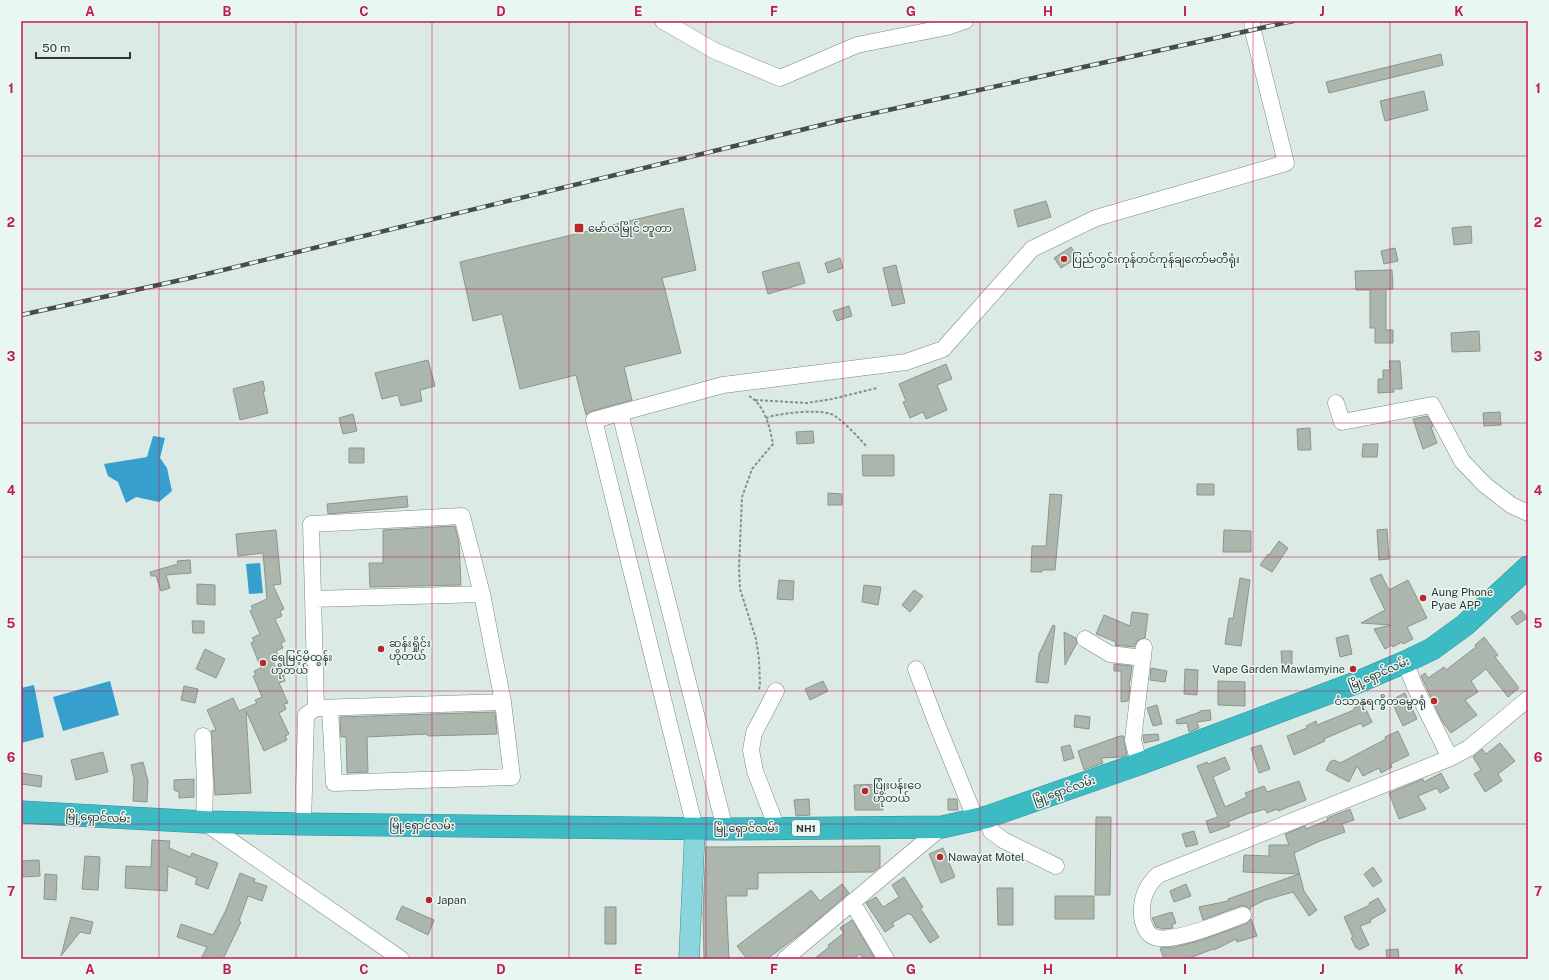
<svg xmlns="http://www.w3.org/2000/svg" width="1549" height="980" font-family="'Public Sans','Noto Sans Myanmar',sans-serif">
<rect width="100%" height="100%" fill="#dceae5"/>
<path fill="#369fcd" d="M153 436 165 438 160 458 167 468 172 491 159 502 136 497 126 503 118 482 108 476 104 464 147 457Z
M260 563 263 593 249 594 246 564Z
M110 681 119 715 63 731 53 697Z
M34 685 44 737 21 743V688Z"/>
<path fill="#adb6ac" stroke="#8c958b" d="M1441 54 1443 65 1329 93 1326 82Z
M1424 91 1428 110 1385 121 1380 101Z
M1046 201 1051 217 1018 227 1014 210Z
M683 208 696 270 662 278 681 353 624 367 632 400 592 411 586 415 576 375 520 389 502 314 473 321 460 262Z
M1471 226 1472 243 1454 245 1452 228Z
M1071 247 1078 257 1061 268 1054 258Z
M1395 248 1398 261 1384 264 1381 251Z
M840 258 843 268 828 273 825 263Z
M799 262 805 283 768 294 762 272Z
M896 265 905 303 892 306 883 268Z
M1392 270 1393 289H1386V330H1393V343H1375V328H1370V290H1356L1355 271Z
M849 306 852 316 837 321 833 311Z
M1479 331 1480 351 1452 352 1451 333Z
M428 360 435 386 420 390 422 401 401 406 398 395 382 399 375 373Z
M1389 361H1400L1402 389H1393L1394 392 1378 393V379H1383V370H1390Z
M946 364 952 379 937 385 947 410 926 419 923 412 910 418 903 402 906 401 899 384Z
M263 381 265 391H263L268 413 240 420 233 389Z
M1500 412 1501 425 1484 426 1483 413Z
M353 414 357 431 343 434 339 418Z
M1427 416 1433 426 1431 427 1437 443 1423 449 1413 419Z
M1310 428 1311 450H1298L1297 429Z
M813 431 814 443 797 444 796 432Z
M1363 444H1378L1377 457H1362Z
M349 448H364V463H349Z
M862 455H894V476H863Z
M1197 484H1214V495H1197Z
M828 493 842 494V505H828Z
M1050 494 1062 495 1055 570H1042V572H1031L1032 546H1046Z
M407 496 408 507 328 514 327 504Z
M455 526 459 543 461 585 370 587 369 563H383V530Z
M1387 529 1389 559 1379 560 1377 530Z
M276 530 281 584 273 585 284 609 280 611 282 616 275 619 285 641 281 643 283 648 276 651 286 674 283 676 285 681 279 683 288 703 284 704 286 709 279 713 289 734 285 736 287 740 264 751 246 711 251 793 215 795 211 731 216 730 207 710 233 698 239 711 257 703 255 700 262 697 253 676 256 675 254 671 261 668 251 643 254 641 252 638 260 634 250 611 253 609 251 606 267 599 263 553 238 556 236 534Z
M1224 530 1251 531V552H1223Z
M1279 541 1288 548 1272 572 1260 565 1268 554 1269 555Z
M190 560 191 573 166 575 170 588 161 591 156 576H151L150 572 178 564 177 561Z
M1381 574 1389 590 1408 580 1427 618 1407 627 1413 639 1403 644 1402 642 1393 647 1392 645 1385 649 1374 629 1391 625 1361 623 1385 610 1370 579Z
M1240 578 1250 580 1241 646 1225 644 1229 618 1233 619Z
M779 580 794 581 793 600 777 599Z
M197 584 215 585V605L197 604Z
M864 585 881 587 878 605 862 602Z
M914 590 923 596 910 612 902 605Z
M1521 610 1527 618 1517 625 1511 617Z
M1132 612 1148 614 1145 638 1137 641 1134 647 1115 645 1116 642 1096 634 1104 615 1130 626Z
M192 621H204V633H193Z
M1053 625 1055 626 1048 683 1036 682 1039 654Z
M1064 632 1076 638 1077 643 1065 665Z
M1348 635 1352 654 1340 657 1336 638Z
M1484 637 1498 655 1495 657 1519 688 1508 697 1486 669 1471 681 1478 692 1465 700 1477 715 1451 733 1442 721 1421 676 1425 673 1428 678 1444 667 1446 670 1476 647 1475 645Z
M205 649 225 659 216 678 196 669Z
M1281 651H1292V664L1282 665Z
M1114 664 1132 666 1130 681H1129L1130 688 1128 701 1121 702V671H1114Z
M1151 668 1167 671 1165 682 1150 680Z
M1185 669 1198 670 1197 695 1184 694Z
M823 681 828 691 810 700 805 689Z
M1218 681 1245 682V706L1218 705Z
M184 686 198 689 195 703 181 700Z
M1405 693 1417 719 1403 726 1391 700Z
M1363 703 1372 722 1363 727 1361 723 1324 739 1325 741 1294 755 1287 736 1307 728 1306 726 1316 721 1317 725 1354 710V708Z
M1157 705 1162 724 1153 726 1147 708Z
M1210 710 1211 720 1197 722 1199 728 1189 732 1187 723 1177 724 1176 720 1200 712V711Z
M495 712 497 734 428 736 427 734 367 737 368 772 347 773 346 737H341L340 717Z
M1075 715 1090 717 1089 729 1074 727Z
M1398 731 1409 755 1391 764 1392 767 1381 773 1379 768 1363 776 1357 766 1349 782 1326 770 1330 762 1334 760 1340 763 1386 739 1385 737Z
M1158 734 1159 740 1144 743 1143 735Z
M1120 736H1124V742L1127 755 1122 757 1101 758 1103 763 1084 770 1078 751Z
M1500 743 1515 761 1498 774 1502 781 1485 792 1474 774 1481 770 1473 757 1482 749 1486 754Z
M1070 745 1074 758 1064 761 1061 747Z
M1261 745 1270 769 1259 773 1251 748Z
M103 752 108 772 76 780 71 760Z
M1225 757 1230 769 1213 777 1225 807 1247 797 1245 793 1264 786 1267 792 1299 781 1306 800 1278 811 1277 809 1267 813 1265 809 1252 813V812L1228 822 1230 826 1210 833 1206 821 1218 817 1197 766 1207 762 1208 764Z
M143 762 148 781 147 802 133 801 134 779 131 765Z
M21 773 42 776 41 787 21 784Z
M1441 773 1449 788 1440 793 1437 788 1418 796 1426 809 1399 819 1389 793 1423 779 1424 782Z
M194 779V797L179 798V792L174 790V780Z
M883 784V810H855L854 785Z
M809 799 810 815 796 816 794 800Z
M948 799H957L958 810H948Z
M1350 809 1354 820 1342 824 1345 832 1320 841 1294 853 1304 891 1317 910 1309 916 1293 892 1265 900 1251 907 1250 910 1245 906H1240L1203 920 1199 907 1228 901V899L1299 874 1243 872 1244 855 1269 856V845H1289L1285 834 1305 826 1306 829 1328 820 1327 818Z
M1096 817H1111L1110 895H1095Z
M1194 831 1198 844 1186 847 1182 834Z
M152 840 170 841 169 848 190 857 192 853 218 863 208 889 195 884 197 878 168 866 167 891 125 888 126 866 151 867Z
M880 846V867L873 872 758 873V889H747V896H726L729 959H704L703 914 706 847Z
M943 848 955 877 941 883 929 854Z
M85 856 100 857 98 890 82 889Z
M39 860 40 876 21 877V861Z
M1373 867 1382 881 1373 887 1364 874Z
M240 873 255 879 254 882 267 886 262 901 248 896 239 921 241 922 223 959H201L207 947 177 937 181 924 213 935 226 910Z
M45 874 57 875 56 900 44 899Z
M904 877 923 907 920 908 939 937 930 943 911 914 910 915 909 913 892 923 894 926 885 932 866 903 876 897 883 907 899 897 892 885Z
M842 884 849 893 803 932 767 959H747L737 946 811 890 820 901Z
M1186 884 1191 896 1174 902 1170 891Z
M997 888H1013V925H998Z
M1055 896H1094V919H1055Z
M1378 898 1386 911 1370 920 1371 922 1360 926 1369 945 1359 950 1358 948H1356L1351 938 1353 937 1344 917 1370 905 1369 903Z
M402 906 434 920 428 935 396 919Z
M605 907H616V944H605Z
M1172 912 1176 923 1172 925 1173 928 1163 929 1156 927 1152 918Z
M71 917 93 922 90 934 80 932 61 956Z
M1251 919 1257 936 1237 942 1236 939 1214 950 1213 949 1187 959H1164L1160 948 1175 947 1202 940 1246 924Z
M852 920 874 957 871 959H864L860 954 853 959H814L829 947 828 945 844 933 840 928Z
M1398 949 1399 959H1387L1386 950Z"/>
<g fill="none" stroke-linecap="round" stroke-linejoin="round">
<g stroke="#7a8783" stroke-width="17">
<path id="minor" d="M663 21 715 51 780 78 857 45 947 27 965 21
M1336 403 1342 422 1432 405 1462 461 1485 485 1511 505 1528 513
M620 413 725 829
M313 599 482 594
M1085 639 1110 654 1143 658
M1405 662 1415 687 1450 758
M916 669 936 722 976 820
M776 691 754 733 751 750 755 771 777 828
M316 708 311 524 462 516 482 594 503 702 512 777 334 783 330 708
M203 736 205 782 204 822 401 959
M1139 764 1133 740 1144 647
M987 817 991 831 1003 840 1056 866
M303 824 306 715 316 708 503 702
M695 828 594 420 723 385 906 362 943 349 1032 249 1096 218 1286 163 1253 31 1252 21
M852 902 886 959
M1243 915C1224 922 1173 944 1154 937 1146 934 1142 922 1142 914 1141 898 1147 885 1158 875L1450 758 1469 748 1528 699
M785 959 942 827"/>
</g>
<g stroke="#388c92" stroke-width="21">
<path id="major" d="M689 959 695 828"/>
</g>
<g stroke="#388c92" stroke-width="23">
<path id="highway" d="M21 812 204 822 303 824 725 829 942 827 987 817 1139 764 1358 682 1405 662 1432 649 1465 625 1528 567"/>
</g>
<path stroke="#858f8c" stroke-width="2" stroke-dasharray="3 2" stroke-linecap="butt" d="M749 396C765 405 770 428 773 444L752 469 742 497 739 568 740 589 756 639 759 659 760 684 759 690
M755 400 807 403 832 399 877 388
M766 418C779 413 817 409 831 414 840 417 860 439 867 447"/>
<use href="#minor" stroke="#fff" stroke-width="16"/>
<use href="#major" stroke="#8bd6dc" stroke-width="20"/>
<use href="#highway" stroke="#3dbbc4" stroke-width="22"/>
<g stroke="#474d4b" stroke-width="4.5">
<path id="rail" d="M21 315 190 278 838 121 1293 21"/>
</g>
<use href="#rail" stroke="#e9f7f2" stroke-width="3" stroke-dasharray="9" stroke-linecap="butt"/>
</g>
<path fill="none" stroke="#c2185b" stroke-width="1" stroke-opacity="0.55" d="M159 21V959M296 21V959M432 21V959M569 21V959M706 21V959M843 21V959M980 21V959M1117 21V959M1253 21V959M1390 21V959M21 156H1528M21 289H1528M21 423H1528M21 557H1528M21 691H1528M21 824H1528"/>
<g fill="#b72828" stroke="#e9f7f2" stroke-width="1.5">
<rect x="574" y="223" width="10" height="10" rx="2"/>
<circle cx="1064" cy="259" r="4"/>
<circle cx="1423" cy="598" r="4"/>
<circle cx="381" cy="649" r="4"/>
<circle cx="263" cy="663" r="4"/>
<circle cx="1353" cy="669" r="4"/>
<circle cx="1434" cy="701" r="4"/>
<circle cx="865" cy="791" r="4"/>
<circle cx="940" cy="857" r="4"/>
<circle cx="429" cy="900" r="4"/>
</g>
<g text-anchor="middle" stroke-width="3" stroke-linejoin="round" paint-order="stroke">
<rect fill="#e9f7f2" stroke="#686f6d" stroke-width="1" x="792" y="820" width="28" height="16" rx="3"/>
<g font-size="10" font-weight="bold" fill="#303534">
<text x="806" y="832">NH1</text>
</g>
<g font-size="11" fill="#303534" stroke="#e9f7f2" text-anchor="start">
<text x="588" y="232">မော်လမြိုင် ဘူတာ</text>
<text x="1072" y="263">ပြည်တွင်းကုန်တင်ကုန်ချကော်မတီရုံး</text>
<text x="1431" y="596">Aung Phone<tspan x="1431" dy="13">Pyae APP</tspan></text>
<text x="389" y="647">ဆန်းရှိုင်း<tspan x="389" dy="13">ဟိုတယ်</tspan></text>
<text x="271" y="661">ရွှေမြင့်မိုထွန်း<tspan x="271" dy="13">ဟိုတယ်</tspan></text>
<text x="1345" y="673" text-anchor="end">Vape Garden Mawlamyine</text>
<text x="1426" y="705" text-anchor="end">ဝံသာနုရက္ခိတဓမ္မာရုံ</text>
<text x="873" y="789">ပြုံးပန်းဝေ<tspan x="873" dy="13">ဟိုတယ်</tspan></text>
<text x="948" y="861">Nawayat Motel</text>
<text x="437" y="904">Japan</text>
</g>
<g font-size="11" fill="#303534" stroke="#e9f7f2">
<text transform="translate(1379 673) rotate(-23)" y="4">မြို့ရှောင်လမ်း</text>
<text transform="translate(1064 790) rotate(-19)" y="4">မြို့ရှောင်လမ်း</text>
<text transform="translate(98 817) rotate(3)" y="4">မြို့ရှောင်လမ်း</text>
<text transform="translate(422 825) rotate(1)" y="4">မြို့ရှောင်လမ်း</text>
<text x="746" y="832">မြို့ရှောင်လမ်း</text>
</g>
</g>
<rect width="1549" height="980" fill="none" stroke="#e9f7f2" stroke-width="44"/>
<path d="M36 52v6h94v-6" fill="none" stroke="#303534" stroke-width="2"/>
<text x="42" y="52" font-size="12" fill="#303534" stroke="#e9f7f2" stroke-width="3" paint-order="stroke">50 m</text>
<rect x="22" y="22" width="1505" height="936" fill="none" stroke="#c2185b" stroke-width="1.5"/>
<g font-size="13" text-anchor="middle" font-weight="bold" fill="#c2185b">
<text x="90" y="16">A</text>
<text x="227" y="16">B</text>
<text x="364" y="16">C</text>
<text x="501" y="16">D</text>
<text x="638" y="16">E</text>
<text x="774" y="16">F</text>
<text x="911" y="16">G</text>
<text x="1048" y="16">H</text>
<text x="1185" y="16">I</text>
<text x="1322" y="16">J</text>
<text x="1459" y="16">K</text>
<text x="11" y="93">1</text>
<text x="1538" y="93">1</text>
<text x="11" y="227">2</text>
<text x="1538" y="227">2</text>
<text x="11" y="361">3</text>
<text x="1538" y="361">3</text>
<text x="11" y="495">4</text>
<text x="1538" y="495">4</text>
<text x="11" y="628">5</text>
<text x="1538" y="628">5</text>
<text x="11" y="762">6</text>
<text x="1538" y="762">6</text>
<text x="11" y="896">7</text>
<text x="1538" y="896">7</text>
<text x="90" y="974">A</text>
<text x="227" y="974">B</text>
<text x="364" y="974">C</text>
<text x="501" y="974">D</text>
<text x="638" y="974">E</text>
<text x="774" y="974">F</text>
<text x="911" y="974">G</text>
<text x="1048" y="974">H</text>
<text x="1185" y="974">I</text>
<text x="1322" y="974">J</text>
<text x="1459" y="974">K</text>
</g>
</svg>
